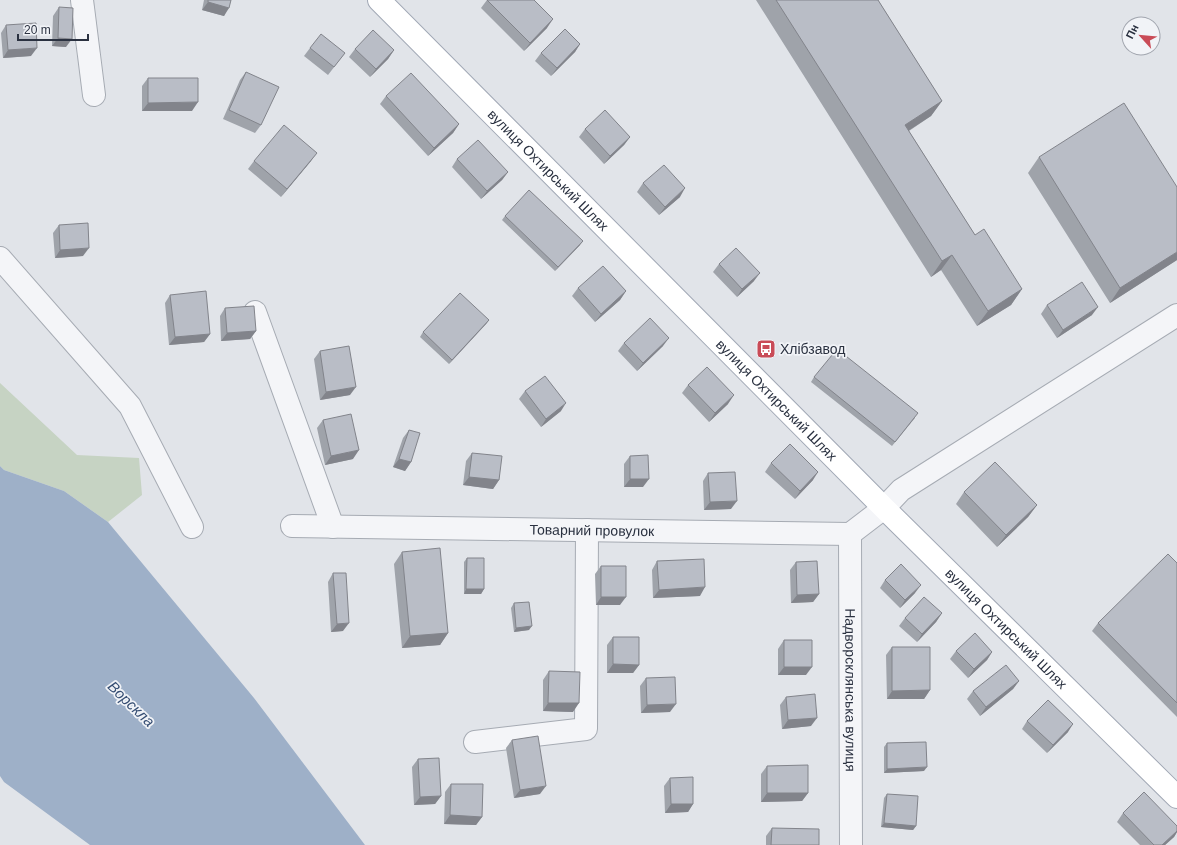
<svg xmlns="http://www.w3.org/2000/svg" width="1177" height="845" font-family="Arial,sans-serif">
<rect width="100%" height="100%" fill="#e1e4e9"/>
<path fill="#c6d3c3" d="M0 383 77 455 139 458 142 495 108 522 64 491 4 470 0 466Z"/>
<path fill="#9eb0c8" d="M0 466 4 470 64 491 108 522 254 698 365 845H90L4 782 0 776Z"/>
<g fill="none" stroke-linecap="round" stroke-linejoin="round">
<g stroke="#a6abb3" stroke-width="24">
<g id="minor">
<path d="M82 0 94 95"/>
<path d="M0 258 130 406 192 527"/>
<path d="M255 312 333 527"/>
<path id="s1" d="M292 526 850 534 884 508 901 490 1177 315"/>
<path id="s2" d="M850 534 851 845"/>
<path d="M475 742 586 729 587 530"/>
</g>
</g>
<g stroke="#a1a8b5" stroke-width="24">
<g id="major">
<path id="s3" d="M379 0 884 508 1177 797"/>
</g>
</g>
<use href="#minor" stroke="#f4f5f8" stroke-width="22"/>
<use href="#major" stroke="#fff" stroke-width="22"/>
</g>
<path fill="#9fa3aa" d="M204 0H231L224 16 202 10Z
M487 0 547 28 524 51 481 8Z
M756 0H878L942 101 931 116 909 131 975 235 1022 289 1011 305 977 326 941 270 931 277Z
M59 7 66 47 52 46 53 16Z
M6 25 31 56 3 58 1 33Z
M580 44 575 52 551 76 535 61 541 53Z
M310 48 345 53 328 75 304 56Z
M355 49 394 50 388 59 370 77 349 57Z
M246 72 261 125 255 133 223 119 240 80Z
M148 78 192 111H142V86Z
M386 96 459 124 453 133 428 156 380 104Z
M585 129 630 137 624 145 604 164 579 137Z
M1039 157 1177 260 1110 303 1028 173Z
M457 159 508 172 502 180 481 199 452 167Z
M254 161H311L281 197 248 169Z
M643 183 680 197 659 215 637 192Z
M505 216 580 245 555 271 502 220Z
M59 225 83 256 55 258 53 233Z
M719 264 754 281 737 297 713 272Z
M578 288 626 291 620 300 595 322 572 296Z
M170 295 210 334 204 342 169 345 165 303Z
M1047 305 1092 315 1057 338 1041 314Z
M225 308 256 331 250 339 221 341 220 316Z
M489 320 486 324 449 364 420 337 423 332Z
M624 343 663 346 637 371 618 351Z
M320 351 350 395 320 400 314 359Z
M814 377 915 418 892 446 811 382Z
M688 385 728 404 709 422 682 393Z
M525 391 561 411 541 427 519 399Z
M323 420 353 459 325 465 317 428Z
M409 430 411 462 405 471 393 467 403 438Z
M472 453 499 480 493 489 463 485 466 461Z
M630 456 643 487H624V464Z
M771 463 813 480 795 499 765 472Z
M708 473 731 509 704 510 703 481Z
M964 492 1037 505 1028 517 997 547 956 504Z
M402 552 448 633 440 645 402 648 394 564Z
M467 558 484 589 481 594H464V562Z
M657 561 700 596 653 598 652 570Z
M796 562 819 594 813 602 791 603 790 570Z
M1177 563V717L1092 631 1098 623Z
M601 566 620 605H596L595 574Z
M333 573 343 631 331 632 328 582Z
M885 580 915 593 900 608 880 588Z
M514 603 529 630 514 632 511 608Z
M942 613 936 622 917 642 899 626 905 618Z
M613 637 639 665 633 673H607V645Z
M784 640 806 675H778V649Z
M892 647 930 690 924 699H887L886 655Z
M956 651 992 652 987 660 968 678 950 659Z
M549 671 573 712 543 711V680Z
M646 678 670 712 641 713 640 686Z
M1019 681 1013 689 980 716 967 699 973 691Z
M786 697 811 726 782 729 780 705Z
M1027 721 1068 732 1047 753 1022 729Z
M512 740 540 794 514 798 506 748Z
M887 743 924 771 884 773V747Z
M418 759 441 796 435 804 414 805 412 767Z
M767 766 808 793 802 801 761 802V774Z
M670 778 693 804 688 812 665 813 664 786Z
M451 784 482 817 476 825 444 824 445 792Z
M887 794 916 826 913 830 881 827 884 798Z
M1123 813 1177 826V832L1174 837 1165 845H1140L1117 822Z
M772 828 819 845H766V836Z"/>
<path fill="#82848b" d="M208 2 229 8 224 16 202 10Z
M553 19 547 28 524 51 530 43Z
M58 38 72 39 66 47 52 46Z
M580 44 575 52 551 76 557 68Z
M37 48 31 56 3 58 8 50Z
M394 50 388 59 370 77 376 69Z
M942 101 931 116 894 140 905 125Z
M198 102 192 111H142L148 103Z
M459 124 453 133 428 156 434 148Z
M630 137 624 145 604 164 610 156Z
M317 153 311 161 281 197 287 189Z
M508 172 502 180 481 199 487 191Z
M685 188 680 197 659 215 665 207Z
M583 241 580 245 555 271 558 267Z
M89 248 83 256 55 258 60 250Z
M1177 252V260L1110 303 1120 288Z
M952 255 941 270 931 277 942 261Z
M760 273 754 281 737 297 742 289Z
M1022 289 1011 305 977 326 988 311Z
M626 291 620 300 595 322 601 314Z
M1098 307 1092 315 1057 338 1063 330Z
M489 320 486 324 449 364 452 360Z
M256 331 250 339 221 341 227 333Z
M210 334 204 342 169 345 175 337Z
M669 338 663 346 637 371 643 363Z
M356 387 350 395 320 400 326 392Z
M734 395 728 404 709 422 715 413Z
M566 403 561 411 541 427 546 419Z
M359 450 353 459 325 465 331 456Z
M399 459 411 462 405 471 393 467Z
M818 472 813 480 795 499 800 491Z
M469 477 499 480 493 489 463 485Z
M630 479H649L643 487H624Z
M737 501 731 509 704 510 710 502Z
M1037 505 1028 517 997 547 1006 535Z
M921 585 915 593 900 608 905 600Z
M705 587 700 596 653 598 659 590Z
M466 589H484L481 594H464Z
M819 594 813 602 791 603 797 595Z
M601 597H626L620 605H596Z
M942 613 936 622 917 642 922 634Z
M349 623 343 631 331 632 337 624Z
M532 626 529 630 514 632 516 628Z
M448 633 440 645 402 648 410 636Z
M992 652 987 660 968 678 974 669Z
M613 664 639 665 633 673H607Z
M784 667H812L806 675H778Z
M1019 681 1013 689 980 716 986 707Z
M930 690 924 699H887L892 691Z
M548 703H579L573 712 543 711Z
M676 704 670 712 641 713 647 705Z
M817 718 811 726 782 729 788 720Z
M1073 724 1068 732 1047 753 1053 745Z
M927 767 924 771 884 773 887 769Z
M546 786 540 794 514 798 520 790Z
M767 793H808L802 801 761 802Z
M441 796 435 804 414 805 420 797Z
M671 804H693L688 812 665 813Z
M450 815 482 817 476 825 444 824Z
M884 823 916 826 913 830 881 827Z
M1177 831V832L1174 837 1165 845H1162Z"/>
<path fill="#b9bdc6" stroke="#82848b" d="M208 0H231L229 8 208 2Z
M487 0H534L553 19 530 43Z
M776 0H878L942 101 905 125 975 235 984 229 1022 289 988 311 952 255 942 261Z
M59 7 73 8 72 39 58 38Z
M36 23 37 48 8 50 6 25Z
M565 29 580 44 557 68 541 53Z
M373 30 394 50 376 69 355 49Z
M321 34 345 53 334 67 310 48Z
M246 72 279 87 261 125 229 110Z
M411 73 459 124 434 148 386 96Z
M148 78H198V102L148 103Z
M1124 103 1177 187V252L1120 288 1039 157Z
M605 110 630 137 610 156 585 129Z
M284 125 317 153 287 189 254 161Z
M478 140 508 172 487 191 457 159Z
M664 165 685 188 665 207 643 183Z
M529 190 583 241 558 267 505 216Z
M88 223 89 248 60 250 59 225Z
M736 248 760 273 742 289 719 264Z
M603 266 626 291 601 314 578 288Z
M1082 282 1098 307 1063 330 1047 305Z
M206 291 210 334 175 337 170 295Z
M460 293 489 320 452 360 423 332Z
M254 306 256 331 227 333 225 308Z
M650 318 669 338 643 363 624 343Z
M349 346 356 387 326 392 320 351Z
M837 349 918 413 895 442 814 377Z
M707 367 734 395 715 413 688 385Z
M545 376 566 403 546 419 525 391Z
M351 414 359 450 331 456 323 420Z
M409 430 420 433 411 462 399 459Z
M790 444 818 472 800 491 771 463Z
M472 453 502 456 499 480 469 477Z
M648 455 649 479H630V456Z
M995 462 1037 505 1006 535 964 492Z
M735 472 737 501 710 502 708 473Z
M440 548 448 633 410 636 402 552Z
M1168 554 1177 563V703L1098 623Z
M467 558H484V589H466Z
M704 559 705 587 659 590 657 561Z
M817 561 819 594 797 595 796 562Z
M901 564 921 585 905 600 885 580Z
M601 566H626V597H601Z
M333 573H346L349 623 337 624Z
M924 597 942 613 922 634 905 618Z
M529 602 532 626 516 628 514 603Z
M975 633 992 652 974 669 956 651Z
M613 637H639V665L613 664Z
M784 640H812V667H784Z
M892 647H930V690L892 691Z
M1006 665 1019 681 986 707 973 691Z
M549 671 580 672 579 703H548Z
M675 677 676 704 647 705 646 678Z
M815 694 817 718 788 720 786 697Z
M1048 700 1073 724 1053 745 1027 721Z
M538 736 546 786 520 790 512 740Z
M926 742 927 767 887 769V743Z
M439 758 441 796 420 797 418 759Z
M808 765V793H767V766Z
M693 777V804H671L670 778Z
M451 784H483L482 817 450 815Z
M1144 792 1177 826V831L1162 845H1154L1123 813Z
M887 794 918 796 916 826 884 823Z
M772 828 819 829V845H771Z"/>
<defs>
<g id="bus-square" transform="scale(1)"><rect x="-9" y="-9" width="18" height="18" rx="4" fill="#c94b57" stroke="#f1f3f7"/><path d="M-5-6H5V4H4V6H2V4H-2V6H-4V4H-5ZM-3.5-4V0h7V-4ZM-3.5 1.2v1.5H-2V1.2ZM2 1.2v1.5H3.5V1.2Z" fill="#fff"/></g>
</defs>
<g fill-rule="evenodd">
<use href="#bus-square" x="766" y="349"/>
</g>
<g text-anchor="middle" stroke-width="3.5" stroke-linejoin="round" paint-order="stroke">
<g font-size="14" fill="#2a3140" stroke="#f1f3f7">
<text dy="5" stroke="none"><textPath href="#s3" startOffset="240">вулиця Охтирський Шлях</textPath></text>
<text dy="5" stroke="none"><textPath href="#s3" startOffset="564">вулиця Охтирський Шлях</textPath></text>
<text dy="5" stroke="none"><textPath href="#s1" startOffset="300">Товарний провулок</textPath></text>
<text dy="5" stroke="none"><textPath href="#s3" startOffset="888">вулиця Охтирський Шлях</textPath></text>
<text dy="5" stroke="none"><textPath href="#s2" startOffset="156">Надворсклянська вулиця</textPath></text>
</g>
<g font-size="14" fill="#2a3140" stroke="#f1f3f7" text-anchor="start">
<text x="780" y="354">Хлібзавод</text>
</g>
<g font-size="15" font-style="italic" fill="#364e73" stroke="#f1f3f7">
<text transform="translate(131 704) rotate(44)" y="5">Ворскла</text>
</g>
</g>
<g transform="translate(1141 36) rotate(297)"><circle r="19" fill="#f1f3f7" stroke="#a1a5ae"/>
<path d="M0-3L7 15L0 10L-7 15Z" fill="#c94b57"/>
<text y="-6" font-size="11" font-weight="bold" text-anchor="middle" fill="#2a3140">Пн</text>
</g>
<path d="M18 34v6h70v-6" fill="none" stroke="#2a3140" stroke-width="2"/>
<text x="24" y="34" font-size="12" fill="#2a3140" stroke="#f1f3f7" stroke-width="3" paint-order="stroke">20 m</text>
</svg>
